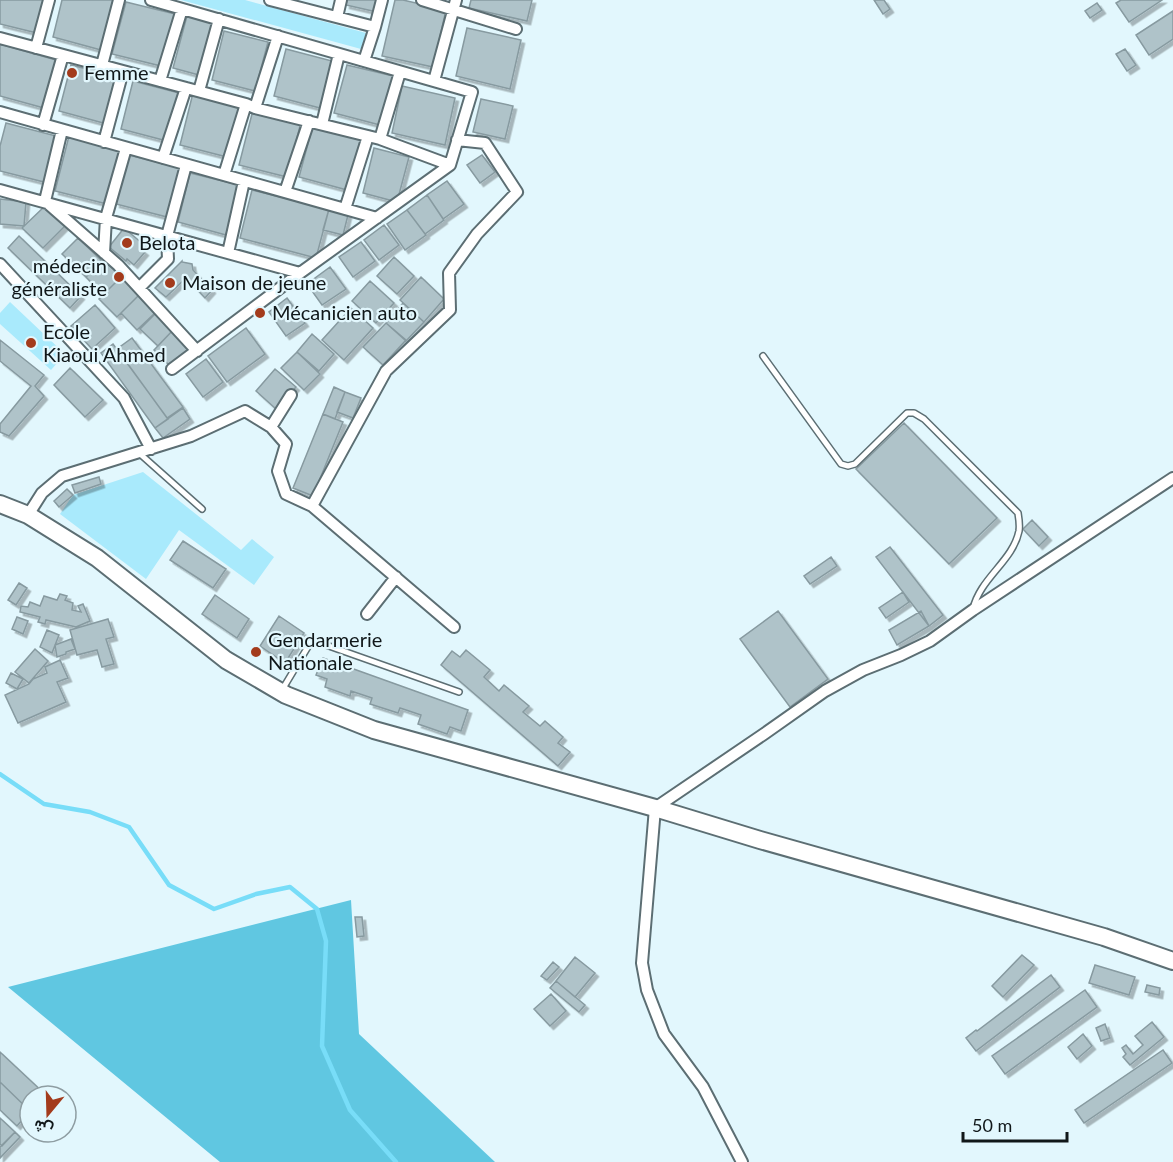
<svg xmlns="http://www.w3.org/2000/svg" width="1173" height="1162" font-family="Lato,Vazirmatn,sans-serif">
<defs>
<filter id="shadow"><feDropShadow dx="3.5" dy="3.5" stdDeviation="0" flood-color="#0004"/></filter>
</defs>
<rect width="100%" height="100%" fill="#e2f7fd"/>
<path fill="#a9eafc" d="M181 0H245L366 33 361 49Z
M10 302 65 354 51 370 0 324V313Z
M143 472 241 550 252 539 274 557 254 585 179 530 146 579 60 514 73 495Z"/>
<path fill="#60c7e1" d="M351 900 359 1034 495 1162H220L8 987Z"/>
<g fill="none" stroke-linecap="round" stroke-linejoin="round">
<path stroke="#78ddf8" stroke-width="4.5" d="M0 774 44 804 90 812 129 827 169 885 214 909 256 894 290 887 317 909 326 941 322 1046 350 1110 396 1162"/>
</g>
<path fill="#afc3c9" stroke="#879aa0" stroke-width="1.5" filter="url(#shadow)" d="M0 0H45L37 33 0 24Z
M62 0H113L101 50 53 37Z
M347 0H380L377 12 346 5Z
M395 0H403L446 10 433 67 382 56Z
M471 0H532L527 21 469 8Z
M874 0H884L890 9 883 14Z
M1121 0H1162L1129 22 1116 3Z
M126 2 175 14 161 66 112 54Z
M1097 3 1102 10 1090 18 1085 11Z
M1173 11V39L1149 55 1136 35Z
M187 16 213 23 199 75 173 68Z
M467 28 521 40 510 89 456 76Z
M224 31 268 42 255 91 212 80Z
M0 44 56 60 44 108 0 96Z
M286 49 332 61 320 108 274 96Z
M1125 49 1136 65 1127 71 1116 54Z
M71 65 119 77 107 124 59 111Z
M347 65 393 76 380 125 334 113Z
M133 81 179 93 167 141 121 129Z
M402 86 455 98 445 145 392 133Z
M193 93 240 105 227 157 180 145Z
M481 99 513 106 505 139 473 132Z
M253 110 301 122 287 177 239 165Z
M6 123 56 136 44 182 0 171V146Z
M313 125 361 138 347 190 299 177Z
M69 136 121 150 107 204 55 191Z
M374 148 409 157 397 202 363 193Z
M129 155 180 168 167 217 116 204Z
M482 155 495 172 480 183 467 165Z
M190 173 239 185 226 235 178 222Z
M447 181 464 204 443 219 427 195Z
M252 190 329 209 316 258 240 238Z
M427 195 444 220 425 234 407 210Z
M0 199 26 202 24 226 0 224Z
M46 205 66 225 43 248 22 228Z
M329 209 348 215 343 235 323 230Z
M407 210 426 235 405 250 387 224Z
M384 225 399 245 379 260 364 240Z
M124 228 143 244 140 248 145 252 134 265 127 259 126 261 109 247Z
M19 236 81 296 70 308 8 248Z
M78 238 102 261 86 277 62 254Z
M361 242 375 261 353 277 339 257Z
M394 257 414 276 397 294 377 276Z
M104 260 121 277 103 295 86 277Z
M182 261V262L192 264 193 270 212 290 205 298 186 278 166 297 155 288Z
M330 267 346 289 322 305 307 284Z
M121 277 139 295 117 317 99 299Z
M421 277 444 299 424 322 400 300Z
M370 281 394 303 376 323 352 301Z
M139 295 156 312 137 330 121 313Z
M287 298 305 323 286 336 269 312Z
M403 303 424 322 406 341 386 323Z
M95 305 115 328 92 349 71 326Z
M351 308 373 328 344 360 322 340Z
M156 313 173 330 158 346 140 329Z
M386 323 406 340 383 365 363 347Z
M246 328 265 354 227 382 208 356Z
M173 330 190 348 171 367 154 350Z
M312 334 334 354 319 371 297 352Z
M132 338 183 407 167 418 117 349Z
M0 340 44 375 35 386 44 396 9 436 0 432V424L31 386 0 361Z
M113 344 168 419 155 428 101 353Z
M297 352 320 374 304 390 281 368Z
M206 359 223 382 203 397 186 374Z
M70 368 103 400 85 417 54 385Z
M275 369 296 387 276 409 256 391Z
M334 387 345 392 335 419 323 414Z
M345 392 361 398 353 418 337 412Z
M183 408 190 419 163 438 155 428Z
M323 414 343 422 313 496 293 488Z
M904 423 997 518 949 564 856 469Z
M99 477 101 484 75 493 72 485Z
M67 489 73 495 59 507 54 501Z
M1032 520 1048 537 1039 546 1023 529Z
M183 541 226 569 213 588 170 560Z
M890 547 943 615 929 626 876 557Z
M831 557 837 566 810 584 804 576Z
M19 583 27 588 16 605 8 600Z
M903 592 909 602 886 618 879 608Z
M60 594 67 596 65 600 73 603 72 610 81 612 78 606 83 604 90 621 76 627 46 620 45 624 38 622 40 617 20 612 21 606 28 607 30 602 40 606 44 596 57 600Z
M215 595 249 619 237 638 202 614Z
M778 611 828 679 790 707 740 639Z
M921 611 929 626 897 645 889 630Z
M279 616 304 633 285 663 260 646Z
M17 617 28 621 23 634 12 629Z
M108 619 114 637 106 639 114 664 102 667 97 650 77 655 70 630Z
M47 630 59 635 52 653 40 647Z
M71 639 75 649 66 652V654L57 657 55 645Z
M35 649 48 661 29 683 15 672Z
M466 650 490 670 484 677 499 691 504 685 529 706 523 712 540 726 545 721 563 737 558 743 570 752 558 766 441 665 452 651 460 657Z
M323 658 468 710 461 731 450 727 447 734 418 724 421 715 400 708 398 713 370 704 372 698 351 691 350 696 325 687 327 679 316 675Z
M60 660 68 678 57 682 66 702 18 723 5 695 29 684 33 679 47 673 45 667Z
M11 673 23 679 17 689 6 683Z
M355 917H362L364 936 357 937Z
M1022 955 1034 965 1003 997 992 986Z
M575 957 595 973 575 997 556 981Z
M553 962 559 967 547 980 541 976Z
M1095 965 1135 977 1129 995 1089 983Z
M1051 975 1060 987 976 1051 966 1038 976 1030 977 1031Z
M556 981 585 1005 579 1012 550 988Z
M1147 985 1160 988 1159 995 1145 992Z
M1085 990 1097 1007 1005 1074 992 1056Z
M551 994 566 1011 550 1026 534 1009Z
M1152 1022 1164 1037 1130 1065 1123 1057 1126 1054 1122 1048 1126 1045 1133 1054 1143 1045 1135 1036Z
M1105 1024 1110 1038 1101 1041 1096 1028Z
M1083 1034 1092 1046 1077 1059 1068 1047Z
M1163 1050 1172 1063 1084 1123 1075 1110Z
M0 1052 46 1095 30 1096V1111L0 1082Z
M0 1082 30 1111 17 1126 0 1110Z
M0 1118 15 1132 2 1146 0 1144Z
M15 1132 20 1137 0 1158V1147Z"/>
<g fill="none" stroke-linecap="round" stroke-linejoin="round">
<g stroke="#5c6e73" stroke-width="8">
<path id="lane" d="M763 356 841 464 848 466 855 464 907 413H914L924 419 1018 513C1019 519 1020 525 1019 531 1013 561 980 578 973 609
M139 453 202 509
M282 690 312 640 459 692"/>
</g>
<g stroke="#5c6e73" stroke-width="14">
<path id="street" d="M151 0 472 92 450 165 300 273 172 369
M270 0 375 27
M422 0 516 29
M337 17 341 0
M0 38 246 104 255 108 380 139 450 165
M36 48 49 0
M364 61 375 27 382 0
M102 65 119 0
M160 81 182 9
M434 81 456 0
M199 91 219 19
M255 108 278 36
M0 112 377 218
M322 124 339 54
M43 125 63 55
M62 130 45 201 118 265 197 351
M380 139 400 72
M104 142 123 71
M163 158 186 88
M224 175 246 104
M0 190 300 273
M285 192 309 121
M345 209 368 136
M104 253 106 218 126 148
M228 253 244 181
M0 264 124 398 151 449
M139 288 168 259 167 236 186 165
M271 427 291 395
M312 506 386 371 450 310 449 273 477 234 517 192 485 143 457 140
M28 515 42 493 62 476 191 436 245 411 271 427 286 444 278 471 286 494 312 506 454 627
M367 614 396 577
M742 1162 703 1087 664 1034 647 990 642 963 655 808 764 734 825 691 863 670 901 655 930 641 973 610 1173 478"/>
</g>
<g stroke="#5c6e73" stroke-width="20">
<path id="secondary" d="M0 504 28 515 97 558 226 660 286 695 374 730 655 808 760 840 1104 937 1173 961"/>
</g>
<use href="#lane" stroke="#fff" stroke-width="5"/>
<use href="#street" stroke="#fff" stroke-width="10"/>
<use href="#secondary" stroke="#fff" stroke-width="16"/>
</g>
<g fill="#a33b1c" stroke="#e2f7fd" stroke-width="2">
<circle cx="72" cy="73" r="6"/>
<circle cx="127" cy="243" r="6"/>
<circle cx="119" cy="277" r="6"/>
<circle cx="170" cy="283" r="6"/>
<circle cx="260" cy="313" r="6"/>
<circle cx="31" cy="343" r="6"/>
<circle cx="256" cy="652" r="6"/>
</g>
<g text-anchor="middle" stroke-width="4.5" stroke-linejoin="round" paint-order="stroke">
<g font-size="20" fill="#101719" stroke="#e2f7fd" text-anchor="start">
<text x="84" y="80">Femme</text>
<text x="139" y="250">Belota</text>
<text x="107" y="273" text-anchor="end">médecin<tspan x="107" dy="23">généraliste</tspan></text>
<text x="182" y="290">Maison de jeune</text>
<text x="272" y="320">Mécanicien auto</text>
<text x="43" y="339">Ecole<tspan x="43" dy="23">Kiaoui Ahmed</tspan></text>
<text x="268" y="647">Gendarmerie<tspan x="268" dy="23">Nationale</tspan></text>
</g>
</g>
<g transform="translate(48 1114) rotate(199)"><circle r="28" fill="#e2f7fd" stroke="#8e9da2" stroke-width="1.5"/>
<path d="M0-4.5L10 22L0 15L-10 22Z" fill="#a33b1c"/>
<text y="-9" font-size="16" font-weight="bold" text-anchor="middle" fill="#101719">ش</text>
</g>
<path d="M963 1132v9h104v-9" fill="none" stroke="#101719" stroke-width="3"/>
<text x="972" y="1132" font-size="18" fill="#101719" stroke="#e2f7fd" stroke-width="4.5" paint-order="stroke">50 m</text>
</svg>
